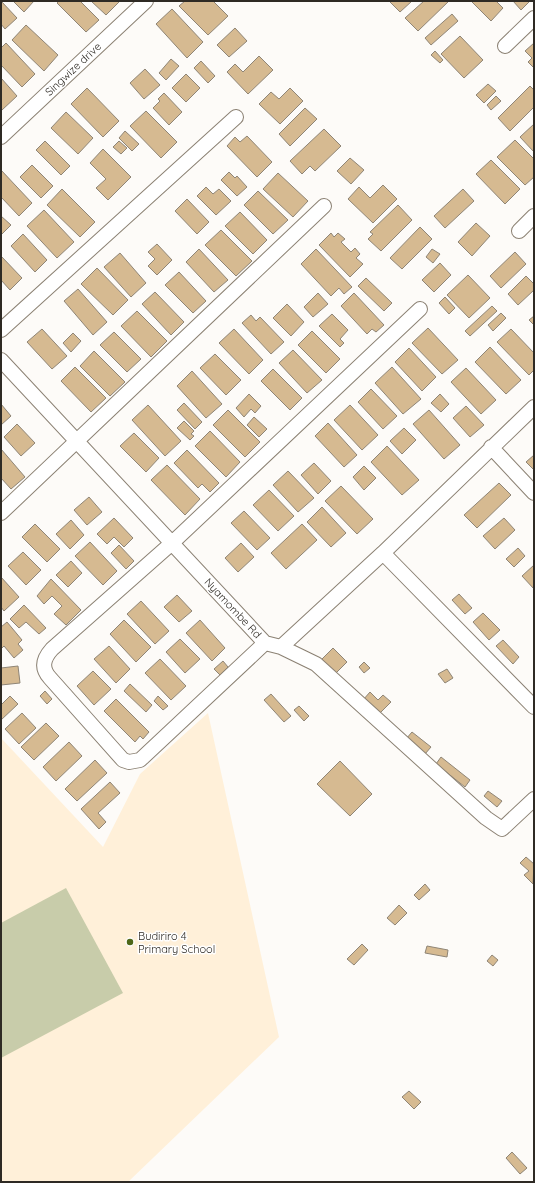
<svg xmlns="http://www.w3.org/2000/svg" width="535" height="1183" font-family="Quicksand,sans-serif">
<rect width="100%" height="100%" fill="#fdfbf8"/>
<path fill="#fff0d9" d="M208 713 279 1037 128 1182H1V738L103 847 140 774Z"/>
<path fill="#c8ccaa" d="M66 888 123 993 1 1058V923Z"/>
<path fill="#d6ba91" stroke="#8f8576" d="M1 1 17 18 5 29 1 24Z
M13 1H34L24 12Z
M59 1H80L99 20 86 32 57 3Z
M91 1H120L106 15Z
M185 1H213L228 16 208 35 179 6Z
M389 1H412L400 12Z
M424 1H449L418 31 405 18Z
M471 1H496L503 8 491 21Z
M513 1H530L521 10Z
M172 9 203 42 187 58 156 24Z
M452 14 458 21 431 45 425 38Z
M26 25 58 55 44 71 12 40Z
M235 28 247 41 229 57 217 45Z
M460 36 483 60 464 78 441 54Z
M6 43 35 74 22 87 1 65V48Z
M534 43V68L528 62 532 58 525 51Z
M435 51 443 60 440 63 431 55Z
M259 56 273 70 248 94 227 72 235 64 243 72Z
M171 59 179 66 166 80 159 73Z
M201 61 215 76 208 83 194 68Z
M145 69 160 85 144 99 130 83Z
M186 74 200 88 186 102 172 88Z
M1 78 17 96 2 110 1 109Z
M488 84 496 91 484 103 476 95Z
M530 86 534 90V107L510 131 498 118Z
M87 88 119 121 103 137 71 104Z
M290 88 303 101 280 124 259 104 271 92 279 99Z
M164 93 182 112 169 125 153 108 160 101 158 99Z
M496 96 501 101 491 110 487 105Z
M305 108 317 119 290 146 279 134Z
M146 111 177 142 161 158 130 126Z
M66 112 93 138 78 154 51 128Z
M534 124V152L520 137Z
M324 129 341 146 315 171 310 166 302 174 290 161Z
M125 131 139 144 132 151 119 138Z
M247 136 272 162 257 177 227 146 235 137 240 142Z
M515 140 534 159V177L525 185 497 157Z
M45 141 70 166 61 175 36 150Z
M119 141 127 148 121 154 113 147Z
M103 149 131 177 108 200 96 188 106 179 90 163Z
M350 158 364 170 351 184 337 171Z
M491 160 520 189 505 204 476 174Z
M32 165 53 186 41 198 20 177Z
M1 170 32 203 19 216 1 197Z
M229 172 235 178 237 176 247 187 237 196 221 180Z
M278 173 308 201 293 217 263 189Z
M383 185 397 199 373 223 348 199 359 187 370 198Z
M206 187 213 194 219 189 231 201 216 215 197 196Z
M62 189 95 222 80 237 47 205Z
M463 189 474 201 445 228 434 216Z
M258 191 288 220 273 234 244 205Z
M187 199 209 222 197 234 175 211Z
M398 205 412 220 381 251 368 239 373 234 370 232Z
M44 210 74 242 57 258 27 226Z
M240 212 267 240 253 254 225 226Z
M1 216 11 225 1 235Z
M476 223 490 236 472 256 458 242Z
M420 227 432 239 402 269 390 258Z
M221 230 252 261 236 276 205 245Z
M331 233 334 237 338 233 345 239 341 242 351 252 355 248 360 254 356 258 363 264 350 277 319 245Z
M23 234 47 260 35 272 11 246Z
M157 244 172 260 157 275 148 266 155 259 148 252Z
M199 249 228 280 214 292 186 262Z
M316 249 352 287 344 294 339 288 331 296 301 264Z
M432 249 440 254 433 263 426 257Z
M515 252 526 264 501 288 490 276Z
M120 253 146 283 131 297 104 267Z
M1 256 22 278 10 290 1 280Z
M440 263 451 275 434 292 422 280Z
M97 268 128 300 113 315 81 284Z
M179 272 206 301 193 313 165 285Z
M468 275 490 298 469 318 447 295Z
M526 276 534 284V290L518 305 508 294Z
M366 278 392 303 384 311 358 286Z
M78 289 107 322 93 335 64 301Z
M155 292 184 322 171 335 142 304Z
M318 293 328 304 313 317 304 307Z
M354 293 384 325 376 332 372 329 367 334 341 306Z
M445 297 455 308 449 314 439 303Z
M287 304 304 322 291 336 273 318Z
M492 306 497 311 470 336 465 331Z
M137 311 167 341 151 357 121 326Z
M501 313 506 318 493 331 488 325Z
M332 314 348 330 340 339 344 343 340 347 319 326Z
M251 315 256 321 260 317 284 342 271 354 242 323Z
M534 316V325L529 320Z
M428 328 458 360 442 374 412 343Z
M42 329 67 356 52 369 27 342Z
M234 329 263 360 249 374 219 343Z
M511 329 534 353V370L529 375 497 342Z
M312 331 340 359 326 373 298 345Z
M114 332 141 359 127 372 100 345Z
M73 333 81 341 71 352 63 343Z
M490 347 521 380 506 394 475 362Z
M409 348 436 377 422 391 395 362Z
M293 350 322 380 307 393 279 363Z
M94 351 125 382 110 396 80 366Z
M215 354 241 380 226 395 200 368Z
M75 367 106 398 91 412 61 381Z
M392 367 421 399 403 414 375 383Z
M466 368 496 400 481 414 451 382Z
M273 369 302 398 290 410 261 381Z
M192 371 222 404 206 418 177 386Z
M371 389 397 416 383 429 358 402Z
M249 394 261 406 255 413 251 409 244 417 236 408Z
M440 394 449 404 441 412 431 403Z
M184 403 202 422 195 429 177 410Z
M1 404 11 416 1 425Z
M148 405 181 441 165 456 132 420Z
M350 405 378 435 362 450 334 420Z
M466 406 484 425 470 437 453 418Z
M228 410 260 442 245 457 213 425Z
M429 410 460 445 444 459 413 424Z
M254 417 267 429 259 437 247 425Z
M184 421 194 431 191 434 194 436 190 440 177 428Z
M328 423 357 455 344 467 315 436Z
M17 424 35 443 21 456 4 437Z
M404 428 416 440 402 454 390 441Z
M210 431 240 462 226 477 195 446Z
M134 433 159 458 146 472 120 446Z
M387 446 419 480 402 495 371 462Z
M1 449 25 477 11 489 1 478Z
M187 450 219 483 210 492 202 484 198 488 174 463Z
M534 455V470L526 462Z
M314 463 331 481 318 494 301 475Z
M167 465 200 499 185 515 151 480Z
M364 466 376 478 364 490 353 477Z
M288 471 314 498 298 512 273 485Z
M499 483 511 495 477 528 464 515Z
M341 486 373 519 357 534 325 501Z
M269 490 294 516 278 531 253 505Z
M89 497 102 512 87 525 74 510Z
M322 507 346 533 331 547 307 522Z
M244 511 270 538 257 550 231 523Z
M114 518 133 538 124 547 114 537 107 544 97 534Z
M504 518 515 530 495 549 483 536Z
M71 520 84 535 70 549 56 534Z
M35 524 60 549 47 562 22 537Z
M302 524 317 540 286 569 271 553Z
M90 542 117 571 103 585 75 556Z
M241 543 254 557 238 572 225 558Z
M119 545 134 561 126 569 111 553Z
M518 548 525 556 514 567 506 559Z
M23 552 41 570 26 585 8 566Z
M71 561 82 573 68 587 56 575Z
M534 565V589L522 576Z
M1 577 19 597 4 611 1 607Z
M51 579 81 610 66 625 54 614 62 606 52 596 44 604 37 596Z
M459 594 472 608 465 614 452 600Z
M177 595 192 611 179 622 164 607Z
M141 601 169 631 155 644 127 614Z
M24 605 46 628 39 634 26 622 19 628 10 619Z
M483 613 500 630 489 640 473 622Z
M124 620 151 647 136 662 110 634Z
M200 620 225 648 212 661 186 633Z
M7 622 22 640 18 644 23 650 14 658 4 646 1 649V627Z
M180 639 200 659 185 673 166 652Z
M503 640 519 657 513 664 496 646Z
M109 646 130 669 116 683 94 659Z
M333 648 347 662 335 674 321 660Z
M160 659 186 686 171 700 145 673Z
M223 661 228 667 220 675 214 669Z
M364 662 370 668 364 673 359 667Z
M18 666 20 683 1 685V668Z
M447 669 453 678 445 683 438 674Z
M93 671 111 689 94 705 77 686Z
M130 684 152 705 146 712 124 691Z
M45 691 52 699 47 704 40 696Z
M370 692 378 700 383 695 391 702 378 715 363 700Z
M271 694 291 716 284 722 264 700Z
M10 696 18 704 1 720V705Z
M158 696 168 706 163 710 154 701Z
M116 699 149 732 143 739 140 736 135 742 104 711Z
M299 706 309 716 304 721 294 710Z
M22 713 36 728 19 744 5 729Z
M46 723 59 736 34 760 21 747Z
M412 732 431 747 425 754 406 739Z
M69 742 82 756 56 781 43 767Z
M441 757 470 780 465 787 436 764Z
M95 760 107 773 77 801 65 789Z
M340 761 372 794 350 816 317 784Z
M110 782 120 793 98 813 106 822 99 829 81 809Z
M488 791 502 801 497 807 484 796Z
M526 857 534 864 533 884 524 875 529 871 520 863Z
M425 884 430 890 419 900 414 895Z
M399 905 407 913 395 925 387 918Z
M362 944 368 950 354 965 347 959Z
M427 946 448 950 447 957 425 953Z
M492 955 498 960 493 966 487 961Z
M409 1091 421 1102 414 1109 402 1097Z
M512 1152 527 1168 520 1174 506 1158Z"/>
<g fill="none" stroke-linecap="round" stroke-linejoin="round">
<g stroke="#8b8173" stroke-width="16">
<path id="street" d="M505 46 534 18
M1 137 146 1
M519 231 534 216
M1 330 236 117
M1 360 265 643 281 647 383 553 534 407
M491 447 534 493
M1 513 324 206
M383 553 534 707
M265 643 140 760 129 762 123 760 50 678C41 668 43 659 52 649L172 543 420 309
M281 647 316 664 486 818 502 829 534 799"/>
</g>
<use href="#street" stroke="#fff" stroke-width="14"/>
</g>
<circle fill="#4e6718" stroke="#fff" stroke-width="1.5" cx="130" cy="942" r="4"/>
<g text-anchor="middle" stroke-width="3" stroke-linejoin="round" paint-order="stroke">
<g font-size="11" fill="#2e2a24" stroke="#fff">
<text transform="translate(73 69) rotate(-43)" y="4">Singwize drive</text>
<text transform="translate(233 608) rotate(47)" y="4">Nyamombe Rd</text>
</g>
<g font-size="11" fill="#2e2a24" stroke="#fff" text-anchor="start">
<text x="138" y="940">Budiriro 4<tspan x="138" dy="13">Primary School</tspan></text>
</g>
</g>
<rect width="535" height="1183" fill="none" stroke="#2e2a24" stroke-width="4"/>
</svg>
